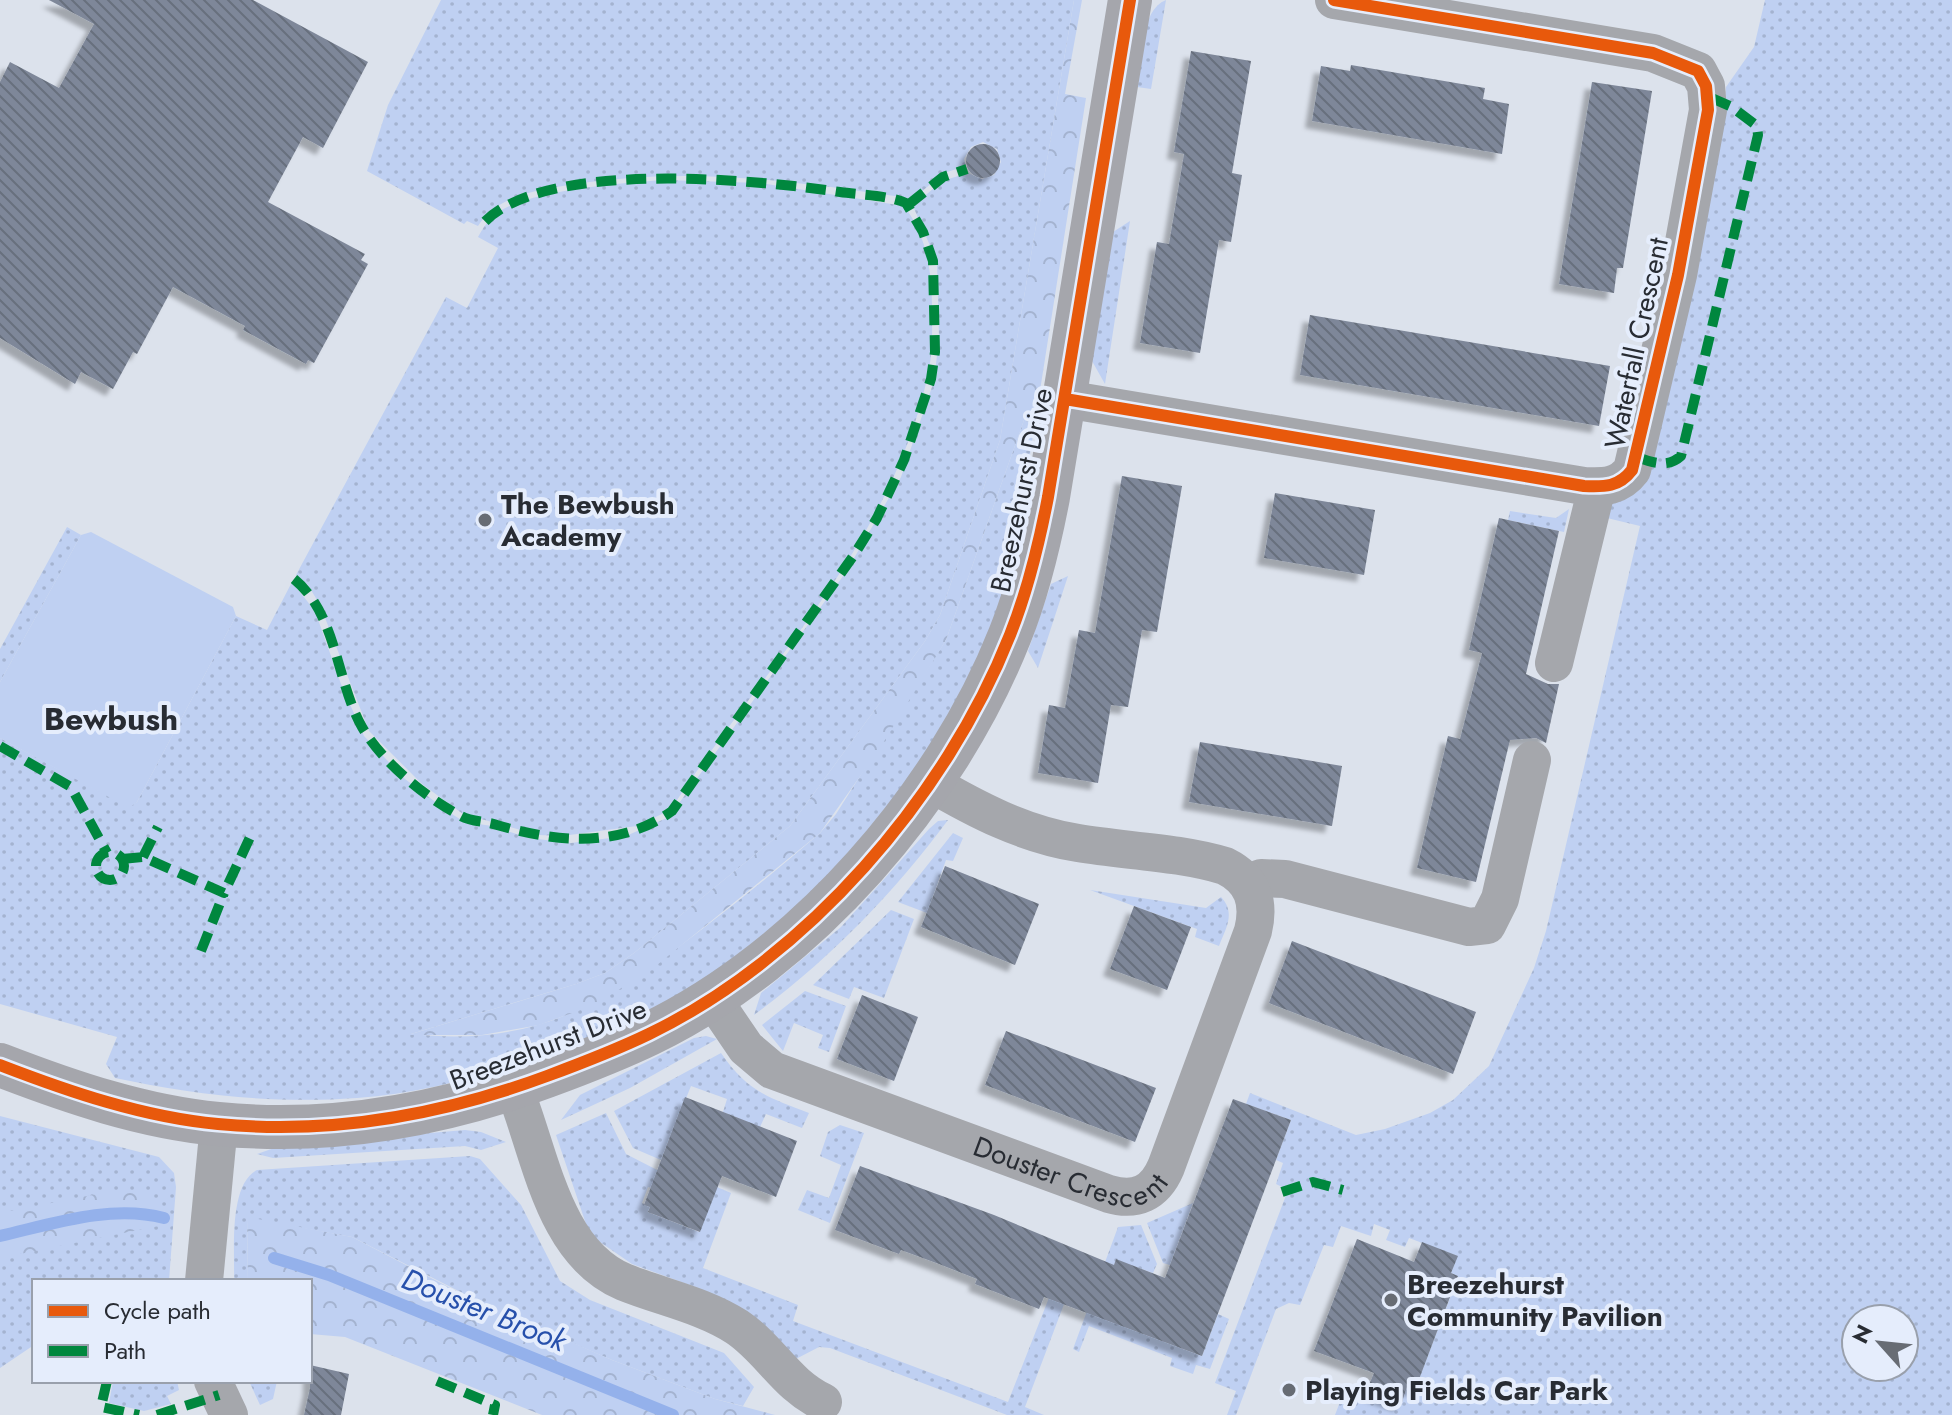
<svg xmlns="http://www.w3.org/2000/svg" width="1952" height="1415" font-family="Jost,sans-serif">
<defs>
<pattern id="grass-dots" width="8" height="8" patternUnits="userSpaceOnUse" patternTransform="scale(2)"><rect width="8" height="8" fill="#bfd0f2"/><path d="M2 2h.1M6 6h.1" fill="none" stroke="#a4b3d0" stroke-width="1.8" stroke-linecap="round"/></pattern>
<pattern id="forest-crowns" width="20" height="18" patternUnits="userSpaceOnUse" patternTransform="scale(2)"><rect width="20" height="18" fill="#bfd0f2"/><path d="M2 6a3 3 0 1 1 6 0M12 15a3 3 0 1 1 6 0" fill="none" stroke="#a4b3d0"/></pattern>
<pattern id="building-back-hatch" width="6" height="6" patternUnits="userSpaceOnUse" patternTransform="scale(2)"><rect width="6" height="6" fill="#7e8799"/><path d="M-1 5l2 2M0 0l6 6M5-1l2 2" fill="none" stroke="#676f7d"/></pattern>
<filter id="shadow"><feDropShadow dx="-7" dy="7" stdDeviation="2" flood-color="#0004"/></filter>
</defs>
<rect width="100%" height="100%" fill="#dce2ec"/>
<path fill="url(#grass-dots)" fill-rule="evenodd" d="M441 0H1074L1000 440 940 615 925 641 790 826 634 953 605 973 576 984 411 1034C538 1048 610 1001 706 926 745 896 783 865 820 833L836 814 946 640 1024 420 1039 397C1026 473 1019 556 990 628 922 801 780 955 610 1031 587 1041 560 1048 536 1057 478 1077 418 1094 357 1098 274 1104 195 1095 115 1078L106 1064 117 1037 0 1004V738L129 807 137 802 236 616 267 630 292 582 315 611 341 684 364 736 405 779 450 813 465 822 492 826 529 838 571 843 626 836 669 817 846 572 901 477 934 381 939 338 937 262 913 206 942 181 968 173 982 179 994 175 1001 162 997 149 983 142 971 147 964 159 966 166 944 173 909 202 902 197C787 180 685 166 569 185 536 190 497 196 478 226L467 221 464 224 367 171 388 105Z
M1166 0 1151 89 1137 87C1141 62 1140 10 1166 0Z
M1765 0H1952V1415H1335L1346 1386 1400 1405 1407 1387 1415 1389 1458 1277 1451 1273 1457 1256 1409 1238 1405 1247 1386 1240 1390 1230 1374 1224 1371 1236 1341 1226 1333 1247 1324 1245 1300 1305 1289 1303 1276 1309 1236 1415H1227L1236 1391 1215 1383 1288 1190 1276 1184 1283 1163 1276 1160 1291 1120 1246 1104 1250 1093 1356 1135 1385 1129 1430 1113 1453 1100 1489 1066 1534 968 1546 931 1640 526 1607 518 1724 116 1726 87 1754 47ZM1856 1319H1904V1367H1856Z
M663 180 761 183 904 206C927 236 932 272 932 309 932 329 933 350 929 369 897 535 767 664 677 800L666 812 637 826 562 836 539 835 463 814 422 784 369 731 320 605 308 585 296 575 446 297 467 308 498 248 478 237C483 228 488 220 497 213 529 190 623 183 663 180Z
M1130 221 1105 384 1092 361 1113 232Z
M1569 509 1564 532 1508 520 1510 511 1556 518Z
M67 527 81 535 0 682V649Z
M1068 576 1038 668 1028 651 1051 584Z
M948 820C892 895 830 959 754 1015L761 993 841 927 929 829 938 821Z
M953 833 963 838 953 861 946 860 927 913 898 902Z
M1090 890 1206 908 1221 897C1236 913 1226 928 1219 946L1195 937 1197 929Z
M891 910 914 919 884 998 854 987 849 999 813 985Z
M805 991 846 1006 829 1052 818 1048 823 1035 794 1023 783 1051 762 1025Z
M706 1036 717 1039 630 1088 561 1120 580 1095 694 1038Z
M721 1053C747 1091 767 1097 809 1113L802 1128 766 1114 760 1127 723 1112 727 1099 691 1086 661 1160 633 1148 614 1111Z
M606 1113 626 1154 663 1173 656 1189 648 1187 642 1203 650 1207 648 1212 699 1232 717 1187 731 1193 703 1268 798 1305 793 1321 1008 1402 1054 1285 1069 1291 1025 1407 1044 1415H1007L830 1348 819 1347 792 1361 695 1287 632 1264 597 1240 586 1224 556 1135Z
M0 1116 159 1157 174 1173 176 1187 169 1281H34V1345L0 1368Z
M840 1125 864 1133 830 1223 798 1210 807 1190 829 1198 841 1165 820 1156 828 1132Z
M465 1130 481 1132 506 1142 481 1150 465 1146 273 1158 257 1154 280 1146Z
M470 1156 480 1159 521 1205 560 1281 590 1300 724 1353 754 1387 743 1406 715 1399 612 1360 496 1310 352 1237 247 1218 248 1281H234C235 1252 228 1185 257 1170Z
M1193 1203 1170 1265 1163 1263 1147 1223Z
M1141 1225 1157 1264 1153 1273 1116 1260 1096 1316 1202 1356 1218 1314 1229 1319 1210 1369 1196 1365 1193 1374 1170 1366 1172 1358 1089 1326 1079 1352 1073 1349 1118 1227Z
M113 1381H177L179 1390 167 1396 171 1404 144 1411 109 1403Z
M249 1381H277L273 1399 260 1405Z"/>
<path fill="url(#forest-crowns)" d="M1074 0H1082L1065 94 1086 98 1039 397 1024 420 946 640 880 748 820 833 652 969 594 1005 539 1025 482 1035H408L576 984 605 973 634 953 790 826 925 641 940 615 1000 440Z
M118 1190 147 1194 165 1211 163 1225 0 1258V1213Z
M247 1217 352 1237 462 1294 612 1360 715 1399 775 1415H542L345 1337 310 1334V1281H248Z"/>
<path fill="#bfd0f2" d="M91 532 233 607 236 616 137 802 129 808 0 738V682L81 535Z"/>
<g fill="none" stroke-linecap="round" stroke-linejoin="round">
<path stroke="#94b1eb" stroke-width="12" d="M0 1236C52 1224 111 1204 164 1218
M274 1258 329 1275 673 1415"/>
</g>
<path fill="url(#building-back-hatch)" filter="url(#shadow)" d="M49 0H253L368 62 323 148 303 137 268 202 365 254 361 260 368 264 314 363 308 360 306 364 243 330 245 326 173 287 137 354 133 352 113 389 81 372 75 384 0 338V82L10 62 59 88 94 24Z
M1191 51 1251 61 1232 173 1242 175 1231 242 1219 240 1200 353 1140 343 1157 242 1169 244 1184 154 1174 152Z
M1351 65 1485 88 1483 99 1509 104 1502 154 1312 121 1321 66 1350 71Z
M1592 82 1652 91 1623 268H1617L1614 293 1559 284Z
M966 161a17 17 0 1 1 34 0a17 17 0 1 1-34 0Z
M1310 315 1610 366 1599 426 1300 375Z
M1122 476 1182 486 1157 632 1142 630 1128 707 1111 705 1098 783 1038 773 1049 705 1065 708 1079 630 1095 633Z
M1275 493 1375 510 1364 575 1264 558Z
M1499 518 1559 531 1526 674 1548 684H1559L1546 743 1536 738 1510 740 1476 882 1417 868 1448 736 1460 739 1482 653 1469 650Z
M1200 742 1342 766 1332 826 1189 802Z
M945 866 1039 904 1015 965 921 927Z
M1134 906 1191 927 1167 990 1110 969Z
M1292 941 1476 1012 1453 1074 1269 1003Z
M862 995 918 1017 894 1081 837 1059Z
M1006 1031 1156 1088 1135 1142 985 1085Z
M685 1097 797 1141 776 1197 722 1176 700 1232 648 1212 650 1207 644 1205Z
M1233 1099 1291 1120 1202 1356 1044 1297 1039 1309 975 1284 977 1279 939 1264 901 1250 899 1254 835 1230 860 1166 994 1215 1114 1265 1116 1259 1165 1278Z
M1357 1239 1414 1262 1422 1242 1458 1256 1451 1273 1458 1276 1415 1390 1407 1387 1401 1405 1366 1392 1374 1373 1314 1351Z
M310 1365 349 1374 341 1415H304L310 1388Z"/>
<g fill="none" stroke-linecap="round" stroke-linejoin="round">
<g stroke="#a5a7ac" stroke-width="38">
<path d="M1065 399 1584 486C1605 487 1619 487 1632 470L1678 275 1708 110 1706 86 1698 71 1653 53 1334 0"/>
<path d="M1554 663 1597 487"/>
<path d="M1248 884 1261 878 1285 879 1469 927 1487 925 1500 899 1532 760"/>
<path id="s1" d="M712 998 746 1048 772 1070 1109 1194C1136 1202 1155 1193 1166 1167L1253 931C1260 902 1253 880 1225 866 1178 852 1126 851 1078 843 1023 834 977 810 929 782"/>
<path d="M514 1088C541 1155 553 1252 624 1282 661 1297 703 1305 737 1327 770 1349 786 1385 823 1402"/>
<path d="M204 1281 219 1124"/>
<path d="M213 1381 229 1415"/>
</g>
<path stroke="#a5a6ac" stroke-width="44" d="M0 1065C70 1092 143 1117 218 1124 331 1135 442 1115 547 1076 582 1063 616 1050 649 1034 806 958 946 797 1010 635 1028 590 1039 544 1048 497L1130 0"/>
<path stroke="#00873e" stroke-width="10" stroke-dasharray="20 10" stroke-linecap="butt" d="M908 205 943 177 967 169
M1637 457C1653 463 1668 468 1681 456L1758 135 1757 126 1732 107 1709 97
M294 579C337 614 336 681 362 727 382 762 426 798 461 816 472 822 485 821 497 825 555 842 619 849 672 811L854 555 877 518 904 460 931 379 935 352 933 261 923 232 906 203C887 195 861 195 840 192 759 180 536 157 480 227
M0 746 71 787 107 853
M96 866a14 14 0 1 1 28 0a14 14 0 1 1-28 0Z
M143 857 158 827
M122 859 143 857 224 893 252 833
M201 951 224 893
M1282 1192 1313 1182 1343 1190
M32 1351H34
M107 1381 101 1407 139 1415
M437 1381 495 1405 493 1415
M157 1415 219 1395"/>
<g stroke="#e5edfc" stroke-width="17">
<path id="cycleway" d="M1065 399 1584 486C1605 487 1619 487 1632 470L1678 275 1708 110 1706 86 1698 71 1653 53 1334 0
M0 1065C70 1092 143 1117 218 1124 331 1135 442 1115 547 1076 582 1063 616 1050 649 1034 806 958 946 797 1010 635 1028 590 1039 544 1048 497L1130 0"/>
</g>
<use href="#cycleway" stroke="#e8590c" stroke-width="12"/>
</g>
<g fill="#676c74" stroke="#e5edfc" stroke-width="3">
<circle cx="485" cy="520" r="8"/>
<circle cx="1391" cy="1300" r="8"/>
<circle cx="1289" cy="1390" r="8"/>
</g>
<g text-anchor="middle" stroke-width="8" stroke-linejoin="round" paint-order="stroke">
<g font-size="28" fill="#282c33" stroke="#e5edfc">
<text transform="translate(1636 343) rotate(-78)" y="10">Waterfall Crescent</text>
<text transform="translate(1021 490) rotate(-78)" y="10">Breezehurst Drive</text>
<text transform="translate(548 1044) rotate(-21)" y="10">Breezehurst Drive</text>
<text dy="10" stroke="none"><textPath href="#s1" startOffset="412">Douster Crescent</textPath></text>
</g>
<g font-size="28" font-weight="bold" fill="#282c33" stroke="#e5edfc" text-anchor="start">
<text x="501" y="514">The Bewbush<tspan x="501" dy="32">Academy</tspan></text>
<text x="1407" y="1294">Breezehurst<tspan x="1407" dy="32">Community Pavilion</tspan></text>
<text x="1305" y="1400">Playing Fields Car Park</text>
</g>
<g font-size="30" font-style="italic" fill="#2750ab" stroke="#e5edfc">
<text transform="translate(484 1310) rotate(22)" y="10">Douster Brook</text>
</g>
<g font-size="32" font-weight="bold" fill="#282c33" stroke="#e5edfc">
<text x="111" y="730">Bewbush</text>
</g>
</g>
<rect x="32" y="1279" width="280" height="104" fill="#e5edfc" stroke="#99a0ac" stroke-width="2"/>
<rect x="48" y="1305" width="40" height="12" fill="#e8590c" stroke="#99a0ac" stroke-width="2"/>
<text x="104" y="1319" font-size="24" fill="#282c33">Cycle path</text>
<rect x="48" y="1345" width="40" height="12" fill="#00873e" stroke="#99a0ac" stroke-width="2"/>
<text x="104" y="1359" font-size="24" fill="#282c33">Path</text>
<g transform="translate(1880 1343) rotate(297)"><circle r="38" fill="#e5edfc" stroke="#99a0ac" stroke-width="2"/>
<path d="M0-6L14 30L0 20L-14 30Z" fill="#676c74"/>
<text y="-12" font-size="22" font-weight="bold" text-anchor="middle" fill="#282c33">N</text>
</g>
</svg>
